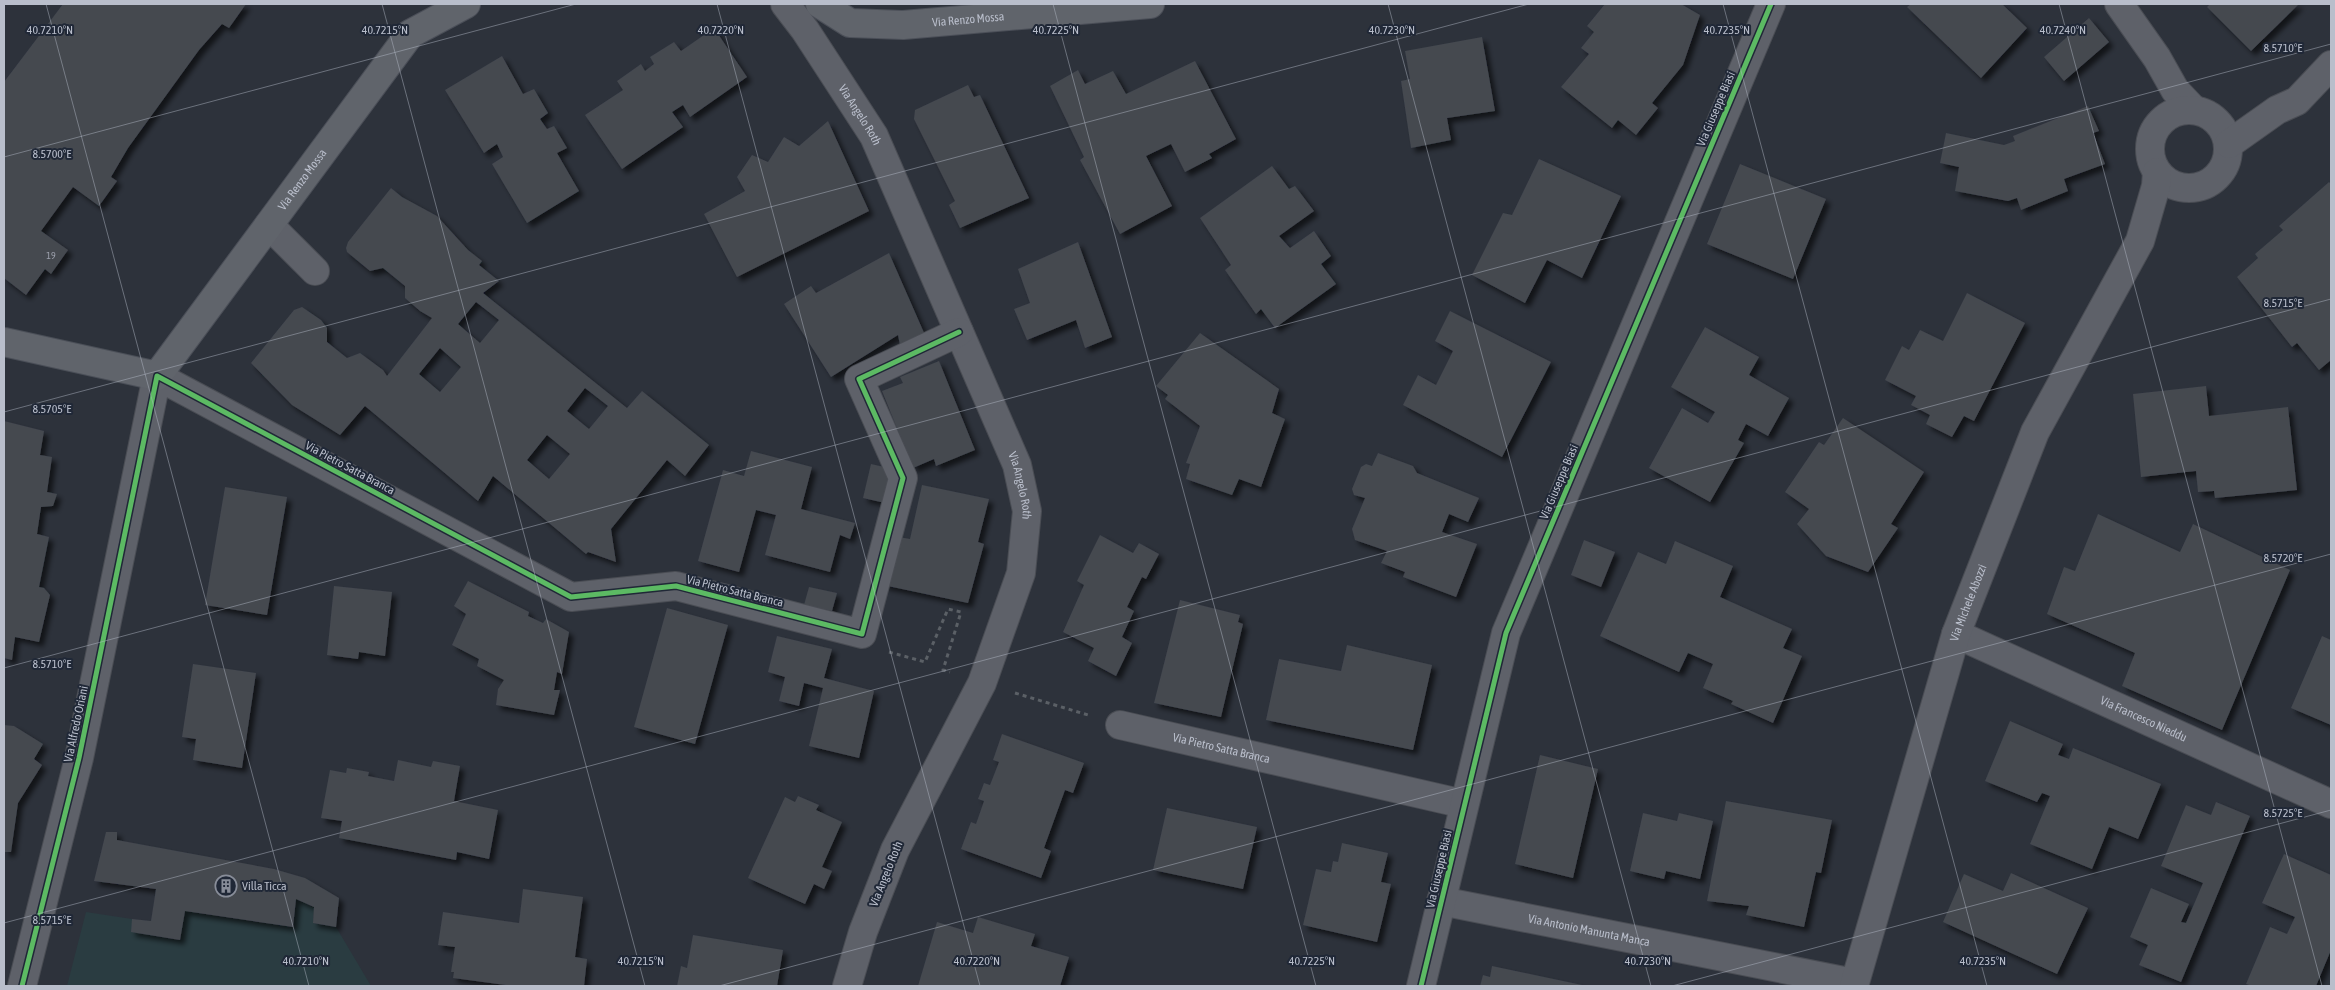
<svg xmlns="http://www.w3.org/2000/svg" width="2335" height="990" font-family="'Asap Condensed',sans-serif">
<defs>
<filter id="shadow"><feDropShadow dx="4.5" dy="4.5" stdDeviation="2.5" flood-color="#0009"/></filter>
</defs>
<rect width="100%" height="100%" fill="#2d323b"/>
<path fill="#2a3c41" d="M296 899 314 907 313 923 336 927 371 986H67L86 912 132 919V932L180 940 185 911 293 927Z"/>
<path fill="#444850" fill-rule="evenodd" filter="url(#shadow)" d="M63 4H246L229 28 222 24 199 50 128 148 111 177 117 181 99 206 73 187 41 231 68 250 51 274 45 269 26 295 4 278V82Z
M1605 4H1681L1700 15 1683 65 1652 103 1658 108 1636 135 1618 120 1612 128 1561 87 1589 54 1581 48 1594 32 1587 26Z
M1911 4H2002L2027 28 1981 78 1907 7Z
M2210 4H2299L2251 51 2207 7Z
M2089 18 2109 42 2064 81 2044 57Z
M714 28 747 77 690 117 683 105 672 112 683 127 622 169 585 115 623 90 617 81 641 64 645 71 654 64 650 57 674 42 681 51Z
M1482 37 1495 111 1447 118 1451 140 1411 148 1401 81 1410 79 1405 51Z
M502 56 523 94 534 89 548 113 540 119 547 129 554 126 567 148 557 153 579 191 527 223 492 164 503 157 497 144 484 153 445 90Z
M1195 61 1236 139 1209 154 1212 158 1185 172 1171 144 1146 156 1172 206 1120 234 1080 160 1084 157 1050 86 1078 70 1085 84 1113 71 1126 94Z
M968 85 974 97 980 95 1029 198 960 228 949 205 955 201 914 119 915 110Z
M2088 106 2099 131 2093 133 2105 164 2064 179 2068 191 2021 210 2017 198 2008 201 1955 191 1959 167 1940 163 1946 133 2004 145 2015 141 2013 136Z
M828 121 869 211 737 277 704 214 745 191 737 177 752 155 768 162 784 137 799 146Z
M1539 159 1621 196 1582 278 1547 260 1525 303 1472 275 1503 213 1512 215Z
M1740 164 1826 199 1793 279 1707 244Z
M1272 166 1289 189 1295 186 1314 211 1279 236 1290 248 1314 231 1331 256 1321 264 1336 284 1275 328 1261 309 1256 314 1225 270 1231 265 1200 218Z
M2329 182 2331 184V360L2319 370 2297 343 2292 347 2237 277 2258 258 2255 254 2283 230 2279 226Z
M391 188 402 197 437 216 468 250 482 261 479 265 499 281 483 293 627 408 642 391 709 445 685 476 667 460 611 529 616 562 588 552 586 554 493 476 478 501 365 406 340 435 292 405 251 363 294 310 302 307 321 320 327 328V342L347 358 360 353 383 370 387 376 432 318 420 311 405 298V286L383 268 370 271 347 252 346 248 348 242ZM476 302 499 320 480 343 458 324ZM440 348 461 367 440 392 419 374ZM585 388 608 406 589 429 567 411ZM547 435 570 454 549 479 527 460Z
M1078 242 1112 337 1085 348 1076 320 1027 340 1014 309 1030 303 1018 269Z
M889 253 925 335 900 345 898 335 831 377 784 304 811 286 816 293Z
M1967 293 2025 323 1974 421 1964 416 1952 437 1926 424 1930 415 1911 405 1916 396 1885 380 1902 346 1909 350 1920 330 1943 341Z
M1450 311 1551 362 1502 457 1403 405 1418 375 1436 385 1453 351 1435 341Z
M1705 327 1759 357 1749 375 1789 398 1768 436 1746 424 1738 440 1744 443 1710 502 1649 468 1682 408 1708 423 1715 412 1671 387Z
M1200 333 1279 389 1272 413 1285 419 1261 487 1239 479 1232 495 1186 479 1190 464 1186 463 1200 426 1165 399 1168 395 1156 386Z
M939 361 975 450 936 466 934 459 913 468 882 391 903 383 900 377Z
M2206 386 2209 416 2288 407 2297 490 2215 498 2214 491 2198 492 2196 471 2141 477 2133 394Z
M1843 418 1924 472 1891 524 1898 528 1868 572 1826 556 1797 524 1809 509 1785 492 1819 442 1824 445Z
M4 421 44 431 40 455 52 457 47 492 57 494 53 506 41 507 37 534 49 537 39 587 44 588 50 595 39 642 15 637 12 660 4 658Z
M751 451 812 467 801 509 855 523 850 539 840 535 830 572 765 555 776 515 756 510 739 572 698 561 723 470 744 476Z
M1378 453 1413 466 1417 473 1479 498 1468 522 1449 514 1442 532 1477 544 1456 597 1403 577 1405 572 1381 563 1387 551 1355 540 1352 529 1365 498 1354 495 1352 489 1361 467 1366 464 1372 466Z
M871 464 893 469 885 503 863 498Z
M922 485 989 499 978 542 984 544 968 603 883 585 893 536 910 539Z
M225 487 287 497 267 615 205 605Z
M2098 514 2180 552 2193 524 2290 570 2222 730 2122 686 2135 653 2047 614 2064 567 2075 571Z
M1100 535 1133 553 1139 543 1159 554 1146 579 1142 577 1127 607 1134 611 1122 637 1132 643 1116 676 1088 661 1094 648 1063 632 1084 585 1077 581Z
M1584 540 1615 552 1601 587 1571 575Z
M1675 541 1733 566 1720 597 1792 629 1783 648 1802 656 1773 723 1731 704 1733 701 1703 688 1713 664 1688 653 1679 672 1600 636 1638 552 1666 564Z
M468 581 529 612 528 616 543 623 546 619 569 632 562 674 557 672 554 690H560L554 715 496 705 498 689 504 680 477 666 479 659 452 645 466 614 454 606Z
M334 586 392 592 385 656 359 652 358 659 327 655Z
M809 587 837 593 832 611 804 605Z
M1180 600 1240 615 1238 622 1243 624 1221 717 1154 703Z
M667 608 728 625 695 744 634 727Z
M777 636 832 649 824 678 874 691 859 758 809 746 823 688 804 683 799 706 779 701 785 677 768 672Z
M2322 636 2331 640V725L2291 708Z
M1347 645 1432 665 1413 750 1266 720 1279 659 1341 671Z
M193 664 256 673 242 768 193 760 196 739 182 737Z
M2010 721 2063 744 2058 755 2069 759 2073 748 2161 784 2138 839 2109 827 2092 869 2030 844 2050 796 2042 793 2037 802 1985 781Z
M4 725 14 726 43 744 34 759 42 765 18 803 11 852H4Z
M1002 734 1084 763 1073 793 1065 790 1044 848 1051 851 1041 878 961 849 971 822 976 824 984 801 978 799 984 783 990 785 999 762 993 760Z
M1540 755 1598 769 1573 878 1515 864Z
M398 760 431 767 433 761 460 766 454 801 498 810 489 859 457 852 456 860 339 838 342 821 321 818 330 770 346 773 347 768 369 772 368 776 394 781Z
M798 796 819 805 816 810 842 822 822 867 832 871 824 889 814 884 805 904 748 878 785 797 795 802Z
M1726 801 1832 820 1821 873 1816 872 1804 927 1746 915 1749 906 1707 901Z
M2216 802 2250 816 2181 982 2139 965 2148 945 2130 937 2151 888 2189 904 2181 922 2186 923 2203 883 2161 866 2186 805 2211 815Z
M1167 808 1257 827 1243 889 1153 870Z
M1643 813 1677 821 1679 813 1713 821 1700 879 1666 871 1664 879 1630 871Z
M106 832H117V840L274 869 305 878 339 898 336 927 313 923 314 907 296 899 293 927 185 911 180 940 131 932 132 919 151 921 156 889 94 881Z
M1342 843 1388 853 1381 882 1391 884 1377 942 1303 925 1316 869 1331 872 1333 861 1338 862Z
M2284 854 2331 875V950L2316 986H2252L2246 984 2270 927 2287 934 2295 917 2262 903Z
M2011 873 2088 908 2057 974 1943 922 1964 874 2003 891Z
M523 889 583 897 575 957 587 959 584 986H513L453 978 454 972H451L455 947 438 945 443 912 519 923Z
M978 917 1035 934 1031 946 1069 957 1060 986H918L937 922 973 933Z
M693 935 783 950 777 986H677L681 966 687 968Z
M1492 966 1582 985V986H1480L1483 975 1490 977Z"/>
<g fill="none" stroke-linecap="round" stroke-linejoin="round">
<g stroke="#4a4d54" stroke-width="30">
<g id="minor">
<path id="s1" d="M785 4 805 30 874 136 1017 465 1027 511 1021 573 982 683 895 850 863 932 847 986"/>
<path d="M2119 4 2157 58 2175 90 2193 109"/>
<circle cx="2189" cy="149" r="39"/>
<path d="M2229 144 2277 110 2297 101 2331 65"/>
<path d="M269 225 315 271"/>
<path id="s2" d="M1956 634 2331 804"/>
<path id="s3" d="M1120 725 1464 804"/>
<path id="s4" d="M1441 901 1854 983"/>
<path d="M22 986 79 758 157 376 571 597 676 586 862 634 903 478 859 379 959 332"/>
<path d="M1421 986 1506 633 1771 4"/>
<path id="s5" d="M1854 986 1956 634 2035 432 2140 241 2156 186 2157 172"/>
</g>
</g>
<g stroke="#4b4f58" stroke-width="30">
<g id="major">
<path id="s6" d="M820 4 850 23 903 25 1150 4"/>
<path id="s7" d="M4 342 157 376 410 34 466 4"/>
</g>
</g>
<path stroke="#5b6066" stroke-width="3" stroke-dasharray="4 4" stroke-linecap="butt" d="M889 652 925 662 948 609 961 612 943 670 950 672
M1015 693 1088 715"/>
<use href="#minor" stroke="#5e6169" stroke-width="28"/>
<use href="#major" stroke="#60646b" stroke-width="28"/>
<g stroke="#202837" stroke-width="8">
<path id="cycleway" d="M22 986 79 758 157 376 571 597 676 586 862 634 903 478 859 379 959 332
M1421 986 1506 633 1771 4"/>
</g>
<use href="#cycleway" stroke="#5cba63" stroke-width="5"/>
</g>
<path fill="none" stroke="#b9becb" stroke-width="1" stroke-opacity="0.45" d="M46 4 309 986M382 4 645 986M717 4 980 986M1053 4 1316 986M1388 4 1651 986M1723 4 1987 986M2059 4 2322 986M4 157 576 4M4 412 1529 4M4 668 2331 44M4 923 2331 299M719 986 2331 554M1672 986 2331 810"/>
<defs>
<g id="building-ring" transform="scale(1.125)"><circle r="9.5" fill="#202837" stroke="#888d99" stroke-width="1.5"/><path d="M-4-6H4V6H1V3H-1V6H-4ZM-2.5-4.3h1.7v1.8h-1.7ZM.8-4.3h1.7v1.8H.8ZM-2.5-1h1.7V.8h-1.7ZM.8-1h1.7V.8H.8Z" fill="#888d99"/></g>
</defs>
<g fill-rule="evenodd">
<use href="#building-ring" x="226" y="886"/>
</g>
<g text-anchor="middle" stroke-width="4" stroke-linejoin="round" paint-order="stroke">
<g font-size="10" fill="#9ca0ac">
<text x="51" y="259">19</text>
</g>
<g font-size="12" fill="#b9becb" stroke="#202837">
<text dy="4" stroke="none"><textPath href="#s6" startOffset="154">Via Renzo Mossa</textPath></text>
<text transform="translate(1716 109) rotate(-67)" y="4">Via Giuseppe Biasi</text>
<text dy="4" stroke="none"><textPath href="#s1" startOffset="134">Via Angelo Roth</textPath></text>
<text dy="4" stroke="none"><textPath href="#s7" startOffset="401">Via Renzo Mossa</textPath></text>
<text transform="translate(350 468) rotate(28)" y="4">Via Pietro Satta Branca</text>
<text transform="translate(1559 482) rotate(-67)" y="4">Via Giuseppe Biasi</text>
<text dy="4" stroke="none"><textPath href="#s1" startOffset="539">Via Angelo Roth</textPath></text>
<text transform="translate(735 591) rotate(14)" y="4">Via Pietro Satta Branca</text>
<text dy="4" stroke="none"><textPath href="#s5" startOffset="400">Via Michele Abozzi</textPath></text>
<text dy="4" stroke="none"><textPath href="#s2" startOffset="206">Via Francesco Nieddu</textPath></text>
<text transform="translate(76 724) rotate(-78)" y="4">Via Alfredo Oriani</text>
<text dy="4" stroke="none"><textPath href="#s3" startOffset="104">Via Pietro Satta Branca</textPath></text>
<text transform="translate(1439 869) rotate(-77)" y="4">Via Giuseppe Biasi</text>
<text transform="translate(886 874) rotate(-68)" y="4">Via Angelo Roth</text>
<text dy="4" stroke="none"><textPath href="#s4" startOffset="151">Via Antonio Manunta Manca</textPath></text>
</g>
<g font-size="12" fill="#b9becb" stroke="#202837" text-anchor="start">
<text x="242" y="890">Villa Ticca</text>
</g>
</g>
<g font-size="12" text-anchor="middle" fill="#b9becb" stroke="#202837" stroke-width="4" stroke-linejoin="round" paint-order="stroke">
<text x="50" y="34">40.7210°N</text>
<text x="385" y="34">40.7215°N</text>
<text x="721" y="34">40.7220°N</text>
<text x="1056" y="34">40.7225°N</text>
<text x="1392" y="34">40.7230°N</text>
<text x="1727" y="34">40.7235°N</text>
<text x="2063" y="34">40.7240°N</text>
<text x="2283" y="52">8.5710°E</text>
<text x="52" y="158">8.5700°E</text>
<text x="2283" y="307">8.5715°E</text>
<text x="52" y="413">8.5705°E</text>
<text x="2283" y="562">8.5720°E</text>
<text x="52" y="668">8.5710°E</text>
<text x="2283" y="817">8.5725°E</text>
<text x="52" y="924">8.5715°E</text>
<text x="306" y="965">40.7210°N</text>
<text x="641" y="965">40.7215°N</text>
<text x="977" y="965">40.7220°N</text>
<text x="1312" y="965">40.7225°N</text>
<text x="1648" y="965">40.7230°N</text>
<text x="1983" y="965">40.7235°N</text>
</g>
<rect width="2335" height="990" fill="none" stroke="#b9becb" stroke-width="10"/>
</svg>
